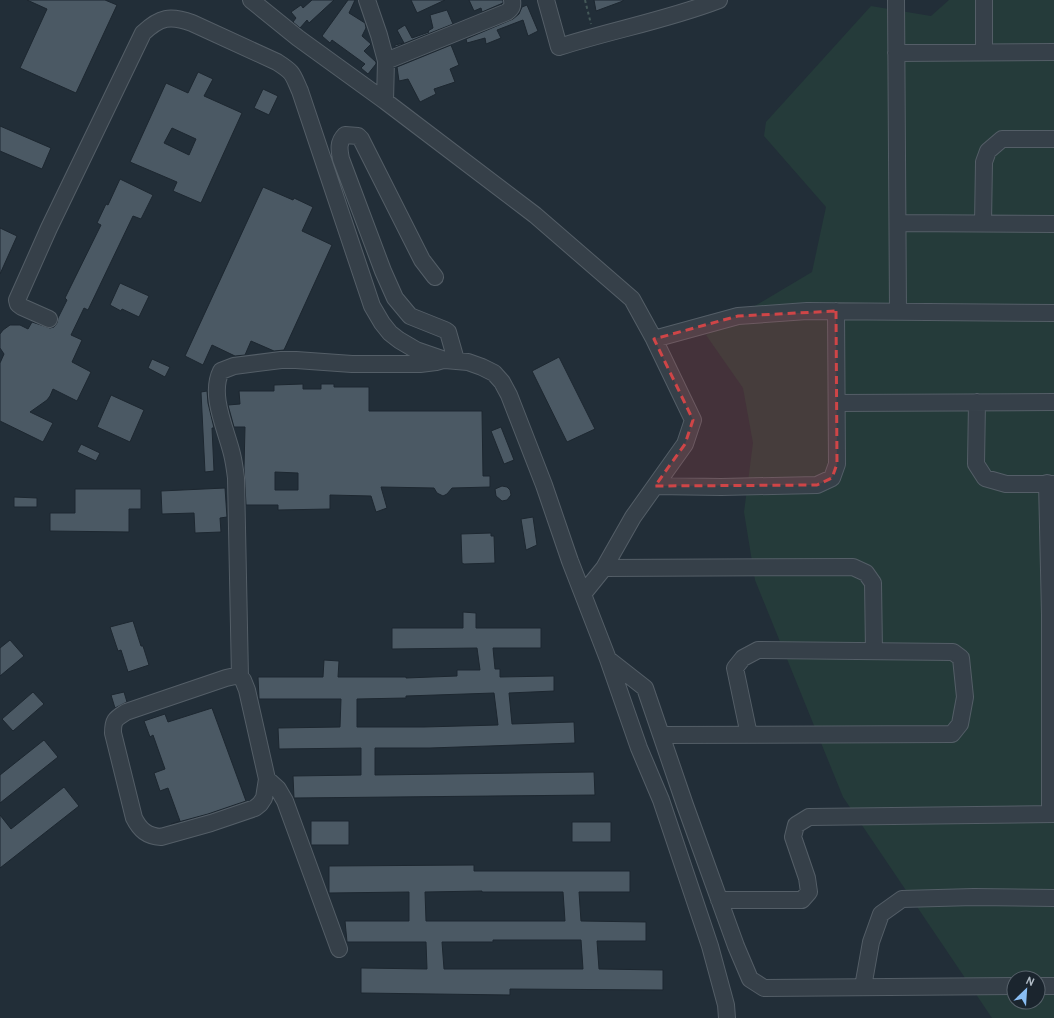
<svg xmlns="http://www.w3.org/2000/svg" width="1054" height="1018" font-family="Overpass,sans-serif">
<rect width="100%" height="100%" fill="#222e38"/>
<path fill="#253b3a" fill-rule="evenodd" d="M949 0H1054V1018H992L843 797 755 580 744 512 753 443 743 388 706 335 812 272 826 207 764 136 766 122 871 6 931 16ZM1014 978H1038V1002H1014Z"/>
<path fill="#4b5964" stroke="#1d2730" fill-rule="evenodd" d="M27 0H105L117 5 76 93 20 68 47 9Z
M312 0H334L309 23 307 20 300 28 293 22 296 18 291 12 301 5 303 8Z
M348 0H355L349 13 365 23 366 28 362 36 371 44 364 51 376 62V64L368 74 361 68 365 64 332 40 330 43 322 36Z
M411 0H445L417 13Z
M469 0H503V3L482 12 481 8 474 11Z
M594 0H623V1L596 11Z
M527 5 538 31 528 36 523 20 497 30 501 38 486 44 485 38 467 43 466 39 513 19 519 14 522 7Z
M447 10 453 24 395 47V45L404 43 397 30 405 25 412 38 429 32 428 31 433 28 430 15Z
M451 45 459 65 450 69 455 82 434 89 436 94 420 102 408 79 399 81 397 67Z
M198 72 213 79 204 96 242 113 201 203 173 191 177 182 130 162 166 83 188 93ZM172 128 196 139 189 155 164 143Z
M263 89 278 96 269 115 254 108Z
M0 126 51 148 42 169 0 151Z
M120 179 153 195 141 219 133 216 88 310 84 308 71 335 82 340 72 362 91 372 77 401 53 389 50 396 47 400 30 412 53 423 43 442 0 421V363L4 354 0 348V334L3 330 10 325H20L28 329 32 322 50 328 54 327 57 323 58 318 67 300 65 298 101 225 97 223 106 204 108 205Z
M263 187 293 200 294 198 313 207 302 231 332 245 284 350 274 351 251 341 245 355 235 356 212 345 203 365 185 356Z
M0 228 17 236 0 274Z
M120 283 149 296 139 317 122 309 121 311 110 305Z
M559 357 595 429 567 442 532 371Z
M152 359 170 367 165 377 148 368Z
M303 384V389H321V384H334V387H369V411H482L483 476H490V487L452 488 447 494 443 496 437 493 434 488 381 487 387 508 376 512 371 496 330 495V509L278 510V505H246L244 468 245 427H234L228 405 240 404 239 391H274V385ZM275 472 298 473V490H275Z
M207 391 208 403 214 428H212L214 471 205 472 201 392Z
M111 395 144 410 130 442 97 427Z
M501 427 514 460 504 464 491 431Z
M81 444 100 453 96 461 77 452Z
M502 486 507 487 510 490 511 495 507 500 502 501 496 496 495 489Z
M225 488 227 517 220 518 221 532 195 533 194 513 162 514 161 491Z
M75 489H141V509H129V532L50 531V513H75Z
M14 497 37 498V507H14Z
M533 517 537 545 526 550 521 519Z
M491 533V536H494L495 563 464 564 462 563 461 534Z
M463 612 476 613V628H541V648H493L495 669H500V677L554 676V691L509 693 512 724 574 722 575 743 430 748H375V775L594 772 595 795 294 798 293 776 361 775V748L279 749 278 728 340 727 341 699H259L258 677H323L324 660 339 661 338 677H406V678L457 676V670H480L477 648 392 649V628H463ZM494 693 498 725 424 727H357V699L406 698V696Z
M133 621 141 646H143L149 665 128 672 121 650 118 651 110 627Z
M10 640 24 656 0 676V648Z
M33 692 44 704 13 731 2 719Z
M124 692 127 702 115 708 111 695Z
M212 708 246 801 208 814 171 824 180 821 168 788 160 791 154 773 165 769 153 735 150 737 144 721 165 714 168 722Z
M44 740 58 757 0 803V775Z
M64 787 79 806 0 868V815L11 829Z
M311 821H349V845H311Z
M572 822H611V842H572Z
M474 865V871H630V892H579L581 921 646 922V941H597L599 969 663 970V990L510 989V995L361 993V968L427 969 426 942H347L345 921H409V892L329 893V866ZM482 891V892H563L565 921H426L425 892ZM493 940H581L583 969H444L442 942H493Z"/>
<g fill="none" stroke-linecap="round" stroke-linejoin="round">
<g stroke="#545e67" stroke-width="18">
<path id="minor" d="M251 0 298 38 385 101 535 215 632 299 654 339 693 420 685 444 633 517 604 568 583 594
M367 0 379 35 386 61 385 101
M546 0 559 47C612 30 667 20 719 0
M896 0 898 312
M984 52V0
M896 53 1054 52
M386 61 507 12C512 8 513 6 512 0
M898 223 1054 224
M983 223 984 162 988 151 1002 139H1054
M435 277 422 260 361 139 358 136 345 135C338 142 339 149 341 159L383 271 395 298 410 316 445 330 448 332 456 360
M49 319 22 307 18 304 17 300 49 228 143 33C160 17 170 15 192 23L277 62C294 73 292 73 300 91L372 306 382 323 390 333 399 340 416 350 445 360 468 362 482 367 494 373 502 382 509 395 544 485 570 561 608 659 639 748 661 800 710 946 726 1005 727 1018
M654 339 738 316 807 311 1054 313
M977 402 976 464 985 478 1006 484H1054
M837 403 1054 402
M1047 483 1050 614V814
M655 486 721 487 817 485 832 478 837 464 836 311
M604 568 853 567 866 573 873 583 874 651
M608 659 645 688 685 805 736 946 750 979 764 988 1014 986
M240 677 235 676 226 678 126 712C115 719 113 720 113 733L134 818C140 830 147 836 161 837L211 823 255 808 260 804 264 798 267 779 247 690 243 680 240 677 236 478C235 470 234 462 232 454 226 429 209 395 221 371L234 366 281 360H296L352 364H420L436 362 443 360
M661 735 952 734 960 724 965 697 961 658 953 652 758 650 743 658 735 668 749 735
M267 779 278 789 285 801 339 949
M719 900H802L809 892 807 878 793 837 796 825 809 817 1054 814
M1038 986H1054
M863 987 871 942 881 914 902 899 974 897 1054 898"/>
</g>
<path stroke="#445858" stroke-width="2" stroke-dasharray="3 3" stroke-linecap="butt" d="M585 0 591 24"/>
<use href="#minor" stroke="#364049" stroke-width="16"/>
</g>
<path fill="#cf4547" fill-opacity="0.2" stroke="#cf4547" stroke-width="3" stroke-dasharray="8 5" stroke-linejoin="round" d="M836 311 837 464 832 478 817 485 655 486 685 444 693 420 654 339 738 316Z"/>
<g transform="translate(1026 990) rotate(25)"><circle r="19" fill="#1b252e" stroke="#57616a"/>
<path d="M0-3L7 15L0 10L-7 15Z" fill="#89bdf2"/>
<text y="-6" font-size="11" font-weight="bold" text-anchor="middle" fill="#b1bbc5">N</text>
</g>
</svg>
